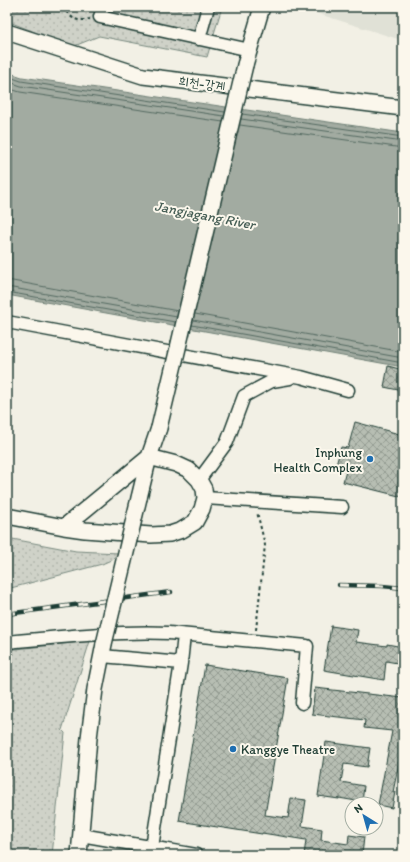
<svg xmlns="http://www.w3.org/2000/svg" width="410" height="862" font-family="Itim,'Poor Story',sans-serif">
<defs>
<pattern id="park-dots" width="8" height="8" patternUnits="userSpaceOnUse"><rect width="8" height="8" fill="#cfd2c8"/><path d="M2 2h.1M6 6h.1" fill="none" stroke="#b1b5ac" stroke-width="1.8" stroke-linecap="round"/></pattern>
<pattern id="building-cross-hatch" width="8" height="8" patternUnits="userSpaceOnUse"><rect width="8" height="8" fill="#b7beb3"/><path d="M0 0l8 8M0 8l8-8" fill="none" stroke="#949c92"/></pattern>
</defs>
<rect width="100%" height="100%" fill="#f2f0e5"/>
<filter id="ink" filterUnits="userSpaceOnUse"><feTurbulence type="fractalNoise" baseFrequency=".025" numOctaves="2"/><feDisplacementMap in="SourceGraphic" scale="8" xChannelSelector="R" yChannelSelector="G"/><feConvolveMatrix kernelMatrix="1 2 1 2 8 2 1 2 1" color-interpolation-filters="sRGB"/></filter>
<g filter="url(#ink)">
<path fill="#e0e1d6" d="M297 7H403V36L401 40Z"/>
<path fill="url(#park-dots)" stroke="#77887e" d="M7 7H222L207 57 99 36 72 47 7 21Z
M7 538 76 551 119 553 111 560 102 564 7 589Z
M90 641 62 730 65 733 52 855H7V650Z"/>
<path fill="#a2aba1" stroke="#6e7f75" d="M7 72 22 77 403 133V367L7 295Z"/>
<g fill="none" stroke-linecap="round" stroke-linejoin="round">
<path stroke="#536960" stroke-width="1" d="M7 76 21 81 225 112
M7 81 21 86 224 116
M7 88 20 92 223 122
M242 114 403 137
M241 119 403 142
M240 125 403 148
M7 280 178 311
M7 287 177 317
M7 292 175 322
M195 314 403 352
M193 320 403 358
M192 325 403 363"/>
</g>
<path fill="url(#building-cross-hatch)" stroke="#1f3d34" d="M388 366 403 370V391L384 387Z
M355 422 403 435V497L343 482 346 471 335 469 341 447 348 448Z
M331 626 358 630 356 642 387 646V644L403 647V664L386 661 384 680 324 670Z
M205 665 288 678 265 815 288 818 291 798 306 800 302 826 322 829 321 840 348 844 349 835 364 837 362 855H304L306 840 262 833V834L179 821Z
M315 688 403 698V743L393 792H395L392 808 378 805 392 731 364 728 365 720 312 714Z
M326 742 370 748 367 767 344 764 341 782 364 786 362 802 339 798V799L318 796Z"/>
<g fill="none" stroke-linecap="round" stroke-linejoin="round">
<g stroke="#1f3d34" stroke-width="15">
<path id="minor" d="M103 7 100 17 250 50
M199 39 208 7
M7 322 301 377 348 390
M199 480 227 442 244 396 272 381 290 378
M205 498 342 507
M7 642C61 637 115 631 169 633L307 646 302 703
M102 656 181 663
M81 835 196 855
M152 847 181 663 184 635"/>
</g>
<g stroke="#1f3d34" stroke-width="18">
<path id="major" d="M7 32 143 76 403 108
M245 65 262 7
M139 498 149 457 159 428
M7 516 64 527 85 530 151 535 170 534 182 530 195 522 202 509 205 498 204 489 199 480 189 470 176 464 149 457 64 527
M79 855 89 738 95 689 104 644"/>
</g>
<path stroke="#1f3d34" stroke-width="2" stroke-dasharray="3 3" stroke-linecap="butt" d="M63 7C71 19 76 22 90 19
M256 630 265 545 257 512"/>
<use href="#minor" stroke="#fbf7ec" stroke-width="12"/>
<use href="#major" stroke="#fbf7ec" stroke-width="15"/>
<g stroke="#1f3d34" stroke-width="4.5">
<path id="rail" d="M339 585 382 586 403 588
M7 614 171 592"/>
</g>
<use href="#rail" stroke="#fbf7ec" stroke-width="3" stroke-dasharray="9" stroke-linecap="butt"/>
<g stroke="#1f3d34" stroke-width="18" stroke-linecap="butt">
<path id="major-bridge" d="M159 428 245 65
M104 644 139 498"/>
</g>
<use href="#major-bridge" stroke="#fbf7ec" stroke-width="15"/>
</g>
</g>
<g fill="#1f6fb2" stroke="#fbf7ec" stroke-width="1.5">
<circle cx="370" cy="459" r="4"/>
<circle cx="233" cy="749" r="4"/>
</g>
<g text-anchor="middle" stroke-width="4" stroke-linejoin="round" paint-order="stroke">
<g font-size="13" fill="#1f3d34" stroke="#fbf7ec">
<text transform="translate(202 83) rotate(7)" y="5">희천-강계</text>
</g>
<g font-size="13" fill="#1f3d34" stroke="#fbf7ec" text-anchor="end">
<text x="362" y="457">Inphung<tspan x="362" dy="15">Health Complex</tspan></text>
<text x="241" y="754" text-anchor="start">Kanggye Theatre</text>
</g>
<g font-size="14" font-style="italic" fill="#465e55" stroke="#fbf7ec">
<text transform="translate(205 215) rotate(11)" y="5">Jangjagang River</text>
</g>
</g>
<rect width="410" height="862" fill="none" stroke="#fbf7ec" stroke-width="24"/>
<rect x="12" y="12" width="386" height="838" fill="none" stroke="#1f3d34" stroke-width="1.5" filter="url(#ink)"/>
<g transform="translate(364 816) rotate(323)"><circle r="19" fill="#fbf7ec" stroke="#a3ada2"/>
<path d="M0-3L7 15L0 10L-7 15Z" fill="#1f6fb2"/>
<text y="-6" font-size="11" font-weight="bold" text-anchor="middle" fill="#1f3d34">N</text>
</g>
</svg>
